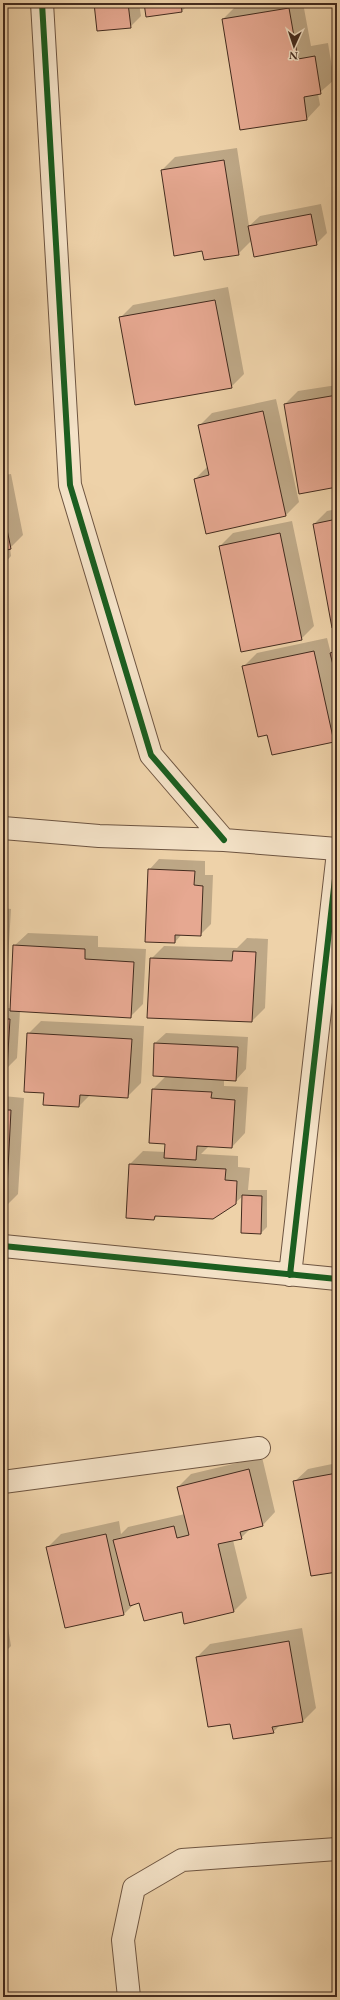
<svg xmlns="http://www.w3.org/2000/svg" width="340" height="2000" font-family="'EB Garamond',serif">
<rect width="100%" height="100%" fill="#eed2a9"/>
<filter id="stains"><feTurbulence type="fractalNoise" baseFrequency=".005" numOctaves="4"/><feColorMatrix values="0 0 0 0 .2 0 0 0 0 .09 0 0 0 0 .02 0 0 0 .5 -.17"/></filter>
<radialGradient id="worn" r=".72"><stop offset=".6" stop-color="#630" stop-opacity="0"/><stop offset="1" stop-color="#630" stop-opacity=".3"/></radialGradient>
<path fill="#0003" d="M95 3H139L141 16 130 27Z
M145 3H190L182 11Z
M254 3H303L311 46 328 43 334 80 318 94 320 105 307 119 241 129 223 19 236 6Z
M237 148 249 226 260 216 321 204 327 233 316 244 252 240 238 254 203 250 162 170 175 157Z
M228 287 244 374 231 387 120 318 133 305Z
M337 385V486L285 404 298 391Z
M276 399 299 502 286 515 195 479 208 466 199 426 212 413Z
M11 474 23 535 10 548 11 556 3 565V475Z
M337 509V626L314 524 327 511Z
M292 521 314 626 301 639 220 546 233 533Z
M327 638 331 654 337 647V738L334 741 268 733 243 667 257 653Z
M159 859 205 861V875H213L211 924 200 935 182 934 175 942 149 870Z
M3 908 11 909 6 994 3 998Z
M28 933 98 936V947L146 949 143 1004 130 1017 20 1011 17 1058 7 1068H3V1008H11L14 946Z
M247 938 268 939 265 1008 252 1021 151 959 164 946 237 948Z
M41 1021 144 1026 141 1083 128 1096 90 1095 79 1106 45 1092 28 1034Z
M166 1033 248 1037 246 1069 236 1080 224 1079V1086L248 1087 245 1133 232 1147 210 1145 201 1154 238 1156V1167L250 1168 248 1190H267V1227L261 1233 243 1196 235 1203 158 1215 154 1219 130 1164 143 1151 166 1152V1143L153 1089 166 1076 155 1043Z
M3 1096 24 1098 18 1194 5 1207H3Z
M262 1457 275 1512 262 1526 251 1528 241 1538 233 1540 247 1598 234 1611 185 1623 183 1611 140 1602 135 1603 124 1614 66 1627 48 1547 61 1534 119 1521 121 1534 128 1527 185 1514 178 1487 191 1474Z
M337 1463V1571L294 1482 308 1469Z
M3 1596 11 1646 3 1654Z
M302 1628 316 1708 303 1721 280 1725 273 1732 231 1723 197 1657 210 1644Z"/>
<path fill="#e6a891" stroke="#432b1e" d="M94 3H128L131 28 97 31Z
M144 3H181L182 12 146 17Z
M215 3H232L215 5Z
M289 8 298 59 315 56 321 94 304 97 307 120 240 130 222 19Z
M224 160 239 255 204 260 202 251 174 256 161 170Z
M311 214 317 245 254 257 248 226Z
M215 300 232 388 135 405 119 317Z
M337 395V487L299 494 284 404Z
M263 411 286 516 206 534 194 479 209 475 198 425Z
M3 510 11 549 3 551Z
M337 519V627L332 628 313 524Z
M280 533 302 640 241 652 219 546Z
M314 651 334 742 272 755 267 735 258 737 242 666Z
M337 651V681L330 653Z
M148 869 195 871 194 885 203 886 201 936 175 935V943L145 942Z
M13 945 85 949V959L134 962 131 1018 10 1011Z
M233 951 256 952 252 1022 147 1018 150 958 232 961Z
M3 1019H10L7 1069H3Z
M27 1033 132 1039 128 1098 80 1095 79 1107 43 1105 44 1093 24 1092Z
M154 1043 238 1047 236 1081 153 1076Z
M152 1089 212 1092 211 1098 235 1100 232 1148 197 1146 196 1160 164 1158 165 1144 149 1143Z
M3 1110H11L6 1208H3Z
M129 1164 226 1169 225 1180 237 1181 236 1204 213 1219 155 1216 154 1220 126 1218Z
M242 1195 262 1196 261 1234 241 1233Z
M249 1469 263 1526 240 1532 242 1539 218 1544 234 1612 184 1624 182 1612 144 1621 139 1603 130 1606 113 1540 174 1526 177 1538 189 1535 177 1487Z
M337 1473V1572L311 1576 293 1481Z
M106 1534 124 1615 65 1628 46 1547Z
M335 1635H337V1676Z
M289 1641 303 1722 272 1727 274 1733 233 1739 230 1724 208 1727 196 1657Z
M334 1923H337V1997H333Z"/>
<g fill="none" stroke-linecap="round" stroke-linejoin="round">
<g stroke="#6e5541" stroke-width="24">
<path id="street" d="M42 3 70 485 151 755 224 840
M3 828 99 836 224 840 337 849
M3 1246 337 1279
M290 1275 337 861
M3 1482 259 1448
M129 1997 123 1940 134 1888 182 1860 337 1849"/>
</g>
<use href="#street" stroke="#f4e2c7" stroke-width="22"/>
<g stroke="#f4e2c7" stroke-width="8">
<path id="cycleway" d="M42 3 70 485 151 755 224 840
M3 1246 337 1279
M290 1275 337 861"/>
</g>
<use href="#cycleway" stroke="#1b5e20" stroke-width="6"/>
</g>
<rect width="340" height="2000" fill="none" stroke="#eed2a9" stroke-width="16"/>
<rect x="4" y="4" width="332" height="1992" fill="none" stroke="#432b1e" stroke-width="2"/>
<rect x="8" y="8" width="324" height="1984" fill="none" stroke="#432b1e"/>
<g transform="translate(294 46) rotate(183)" stroke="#f4e2c7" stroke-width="3" paint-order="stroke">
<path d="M0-3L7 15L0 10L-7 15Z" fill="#432b1e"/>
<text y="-6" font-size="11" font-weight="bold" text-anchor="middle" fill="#432b1e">N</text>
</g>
<rect width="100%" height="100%" filter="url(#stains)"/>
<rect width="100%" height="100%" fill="url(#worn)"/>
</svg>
